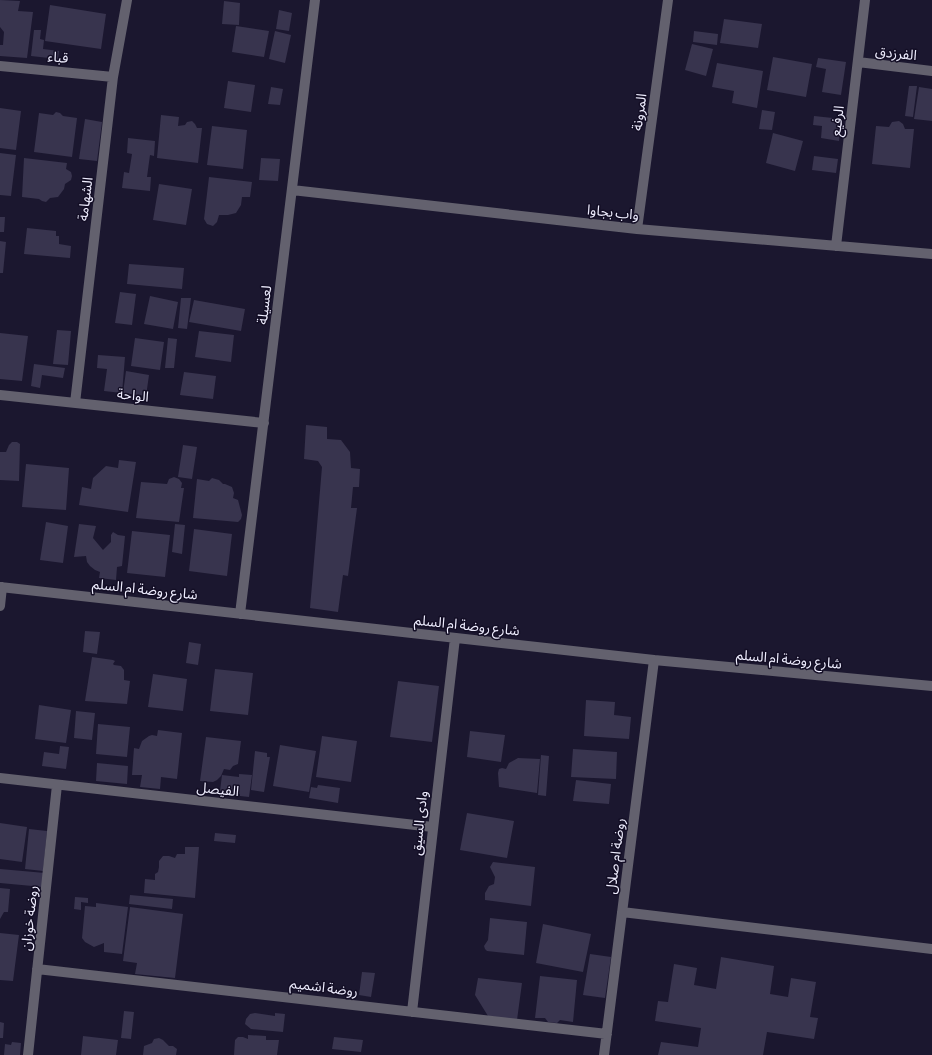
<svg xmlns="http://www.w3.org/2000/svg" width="932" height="1055" font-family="'Alegreya Sans','Noto Sans Arabic',sans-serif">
<rect width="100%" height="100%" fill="#1b172f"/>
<path fill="#38344e" d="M0 0 20 1 18 11 33 12 27 58 0 56V45H3L4 32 0 27Z
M224 1 240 3 239 25 222 24Z
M50 5 106 14 101 49 45 41Z
M279 10 292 13 289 31 276 29Z
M724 19 762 24 758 48 720 43Z
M236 26 269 31 264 57 232 52Z
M34 30H41L40 39 44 40 43 49 59 51 58 59 31 56Z
M275 31 291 35 285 63 269 59Z
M694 31 718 34 717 45 693 42Z
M692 44 713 49 706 76 685 70Z
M773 57 812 64 806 97 767 90Z
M818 58 846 62 841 95 822 92 826 69 816 67Z
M717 63 763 71 757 108 732 103 734 91 712 87Z
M228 81 255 85 251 112 224 108Z
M909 86H917L913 117 905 116Z
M271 87 283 89 280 105 268 104Z
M919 87 932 89V121L914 119Z
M0 108 21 111 16 150 0 148Z
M762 110 775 112 772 130 759 129Z
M56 112 60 113 63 116 77 118 72 157 34 152 39 113 53 115Z
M161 115 179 117 178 126 185 125 187 122 192 121 195 124 197 128H202L198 163 157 158Z
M814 116 842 119 839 141 821 138 822 126 813 125Z
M85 119 102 122 97 161 79 159Z
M899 121 903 124 905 129H914L910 168 872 164 876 126 889 127 892 122Z
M212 126 247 130 243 169 207 165Z
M773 133 803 141 795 171 766 163Z
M128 138 155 141 154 156 150 155 147 177H151L150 191 122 188 124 172 129 173 132 154 127 153Z
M0 153 16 155 11 196 0 195Z
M814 156 838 159 836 173 812 170Z
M24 158 67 163 66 169 71 172 72 176 71 180 65 184 64 189 58 197 50 198 46 202 42 201 39 199 22 197Z
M261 158 280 159 278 181 259 180Z
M209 177 252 182 250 197H242L241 205 236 213 228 215H219L217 222 213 226 207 224 204 219Z
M159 184 192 189 186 225 153 220Z
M0 217H5L4 232H0Z
M27 228 56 231V236H59V244L71 246 70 258 24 254Z
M0 241 6 242 3 273H0Z
M129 264 184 268 182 289 127 284Z
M120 292 136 294 132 325 115 323Z
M150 296 178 302 173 329 144 324Z
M181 298H191L187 329 178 328Z
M194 300 245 309 241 331 189 322Z
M57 330 71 331 68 365 53 364Z
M199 331 234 335 231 362 195 357Z
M0 333 28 336 22 381 0 379Z
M135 338 164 342 160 370 131 366Z
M168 338 177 339 174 368H165Z
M98 355 125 357 122 393 104 391 107 369 97 368Z
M34 364 65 368 63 378 42 375 40 388 31 386Z
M126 371 149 375 146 396 123 393Z
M184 372 216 376 213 399 180 395Z
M306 425 327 427V439L341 440 350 452 351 468 360 469 359 487H353L351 508H357L348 576 343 575 338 612 310 608 322 467 318 461 304 459Z
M12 442H17L20 444 19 481 0 480V452H6L9 445Z
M183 445 197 447 192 479 178 477Z
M119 460 136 462 128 512 79 505 82 487 91 489 93 478 106 466 118 468Z
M26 464 69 468 66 510 22 507Z
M174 477 179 479 182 483 181 488H184L179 522 136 518 141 482 167 484 169 479Z
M212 478 219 480 223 484H225L232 487 234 493 233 498 238 500 242 515 241 519 238 522 193 518 197 479 209 481Z
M46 522 68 526 63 563 40 560Z
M79 524 96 526 93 538 103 550 111 542V535L113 532 118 535 125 536 122 566 117 567 116 580 99 578 100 572 95 570 90 566 87 562 86 556 74 557Z
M175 524 185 525 182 554 172 552Z
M194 529 232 534 227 576 189 571Z
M132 531 170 535 165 577 127 573Z
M85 631 100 632 97 654 83 652Z
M189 642 201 644 198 665 186 663Z
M92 657 113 660 115 661 113 664 114 665 121 666 124 670V680L130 681 127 704 85 701Z
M215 669 253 673 248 715 210 711Z
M153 674 187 679 183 711 148 707Z
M398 681 439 686 432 742 390 737Z
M586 700 615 702 614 715 631 717 629 739 584 736Z
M39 705 71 710 66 743 35 739Z
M76 711 95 713 92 740 74 738Z
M98 724 130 727 127 757 96 754Z
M158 730 182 733 177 779 161 777 160 789 140 787 142 775H132L134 748 139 749 142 741 149 736 152 735 157 736Z
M470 731 505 735 501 762 467 757Z
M322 736 357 741 351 782 316 777Z
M206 737 241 741 238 764 233 766 230 770 224 769 221 776 217 780 213 782 200 781Z
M280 745 316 751 309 792 273 786Z
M60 746 69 747 66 769 42 766 44 752 59 754Z
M573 749 617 752 616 779 571 777Z
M255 751 267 753V757H270L264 792 251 790Z
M541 755 549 756 546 796 538 795Z
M518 758 540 759 537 793 499 787 498 773 499 769 502 768 506 769 509 763Z
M97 763 128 766 127 784 96 781Z
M239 774 252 775 249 797 240 796V794L220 791 222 775 239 777Z
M576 780 611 784 609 804 573 801Z
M318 785 340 788 338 803 309 798 311 787 317 788Z
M467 813 514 821 507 858 460 850Z
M0 823 27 827 22 862 0 859Z
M29 829 47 831 43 871 25 869Z
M215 833 236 835 235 843 214 841Z
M185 847H199L195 898 144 893 145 879 155 880V874L158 872 159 867V861L163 856H169L175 858 177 854H185Z
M493 862 535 867 531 906 485 900V893L489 886 494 884 495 877 490 867Z
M0 869 45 873 43 887 0 883Z
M0 888 10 889 8 912H4L0 919Z
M130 895 173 899 172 909 129 904Z
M75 897 88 898V903L81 902V910L74 909Z
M96 903 128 907 122 954 104 952V943L94 947 85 942 82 938 85 906 96 907Z
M130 907 183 914 175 978 135 974 137 963 123 961Z
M490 918 527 922 524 955 487 951 485 949 484 946 488 940Z
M543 924 591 934 583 972 536 963Z
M0 933 19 935 13 981 0 980Z
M590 954 611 957 605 998 583 995Z
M721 957 774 966 770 994 788 997 791 978 816 982 810 1017 818 1018 814 1039 767 1032 763 1055H658L661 1042 698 1047 701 1028 655 1021 658 1001 668 1002 674 964 697 968 694 985 716 989Z
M362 972 375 973 371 997 359 995Z
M540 976 577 980 573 1022 560 1020 557 1023 548 1022 545 1018H535Z
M478 978 522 983 517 1020 488 1016 475 995Z
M124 1011 134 1012 131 1039 121 1038Z
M255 1013 275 1016V1013L285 1014 283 1032 251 1029 245 1024 246 1019 250 1014Z
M0 1022 4 1023 3 1038H0Z
M248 1035 266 1036V1040H279L277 1055H234L235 1040 238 1037H243L248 1039Z
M83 1036 118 1040 116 1055H81Z
M334 1037 363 1040 361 1052 332 1049Z
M159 1038 163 1040 169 1046H173L177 1049 176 1055H143L144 1046 152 1043 154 1039Z
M12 1042 21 1043 20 1055H4L5 1044 11 1045Z"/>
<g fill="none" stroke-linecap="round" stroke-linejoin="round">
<path stroke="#63616e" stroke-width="10" d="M858 62 932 71
M0 66 113 77
M292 190 637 229 932 254
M637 229 668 0
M836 246 865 0
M0 395 264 423
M75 403 113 77 127 0
M0 587 654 660 932 686
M0 606 2 587
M240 614 315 0
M0 778 433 827
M622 912 932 949
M37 969 607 1034
M412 1012 455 638
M28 1055 57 785
M604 1055 654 660"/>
</g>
<g text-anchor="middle" stroke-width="3" stroke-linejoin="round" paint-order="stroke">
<g font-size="14" fill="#eeedfe" stroke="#130e25">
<text transform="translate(896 53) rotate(6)" y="5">الفرزدق</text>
<text transform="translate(58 57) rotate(5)" y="5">قباء</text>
<text transform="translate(639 112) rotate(-82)" y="5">المرونة</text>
<text transform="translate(837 121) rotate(-83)" y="5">الرفيع</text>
<text transform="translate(85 199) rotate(-83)" y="5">الشهامة</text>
<text transform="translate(613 212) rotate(6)" y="5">واب بجاوا</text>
<text transform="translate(264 305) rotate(-83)" y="5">لعسيلة</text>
<text transform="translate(133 395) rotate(6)" y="5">الواحة</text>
<text transform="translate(145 589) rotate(6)" y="5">شارع روضة ام السلم</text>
<text transform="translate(467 625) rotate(6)" y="5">شارع روضة ام السلم</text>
<text transform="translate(789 659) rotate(5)" y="5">شارع روضة ام السلم</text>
<text transform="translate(218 789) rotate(6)" y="5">الفيصل</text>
<text transform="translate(419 823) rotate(-84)" y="5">وادى السيق</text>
<text transform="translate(615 856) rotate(-83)" y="5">روضة ام صلال</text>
<text transform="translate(29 918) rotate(-84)" y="5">روضة خوزان</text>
<text transform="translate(324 987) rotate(7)" y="5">روضة اشميم</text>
</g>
</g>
</svg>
